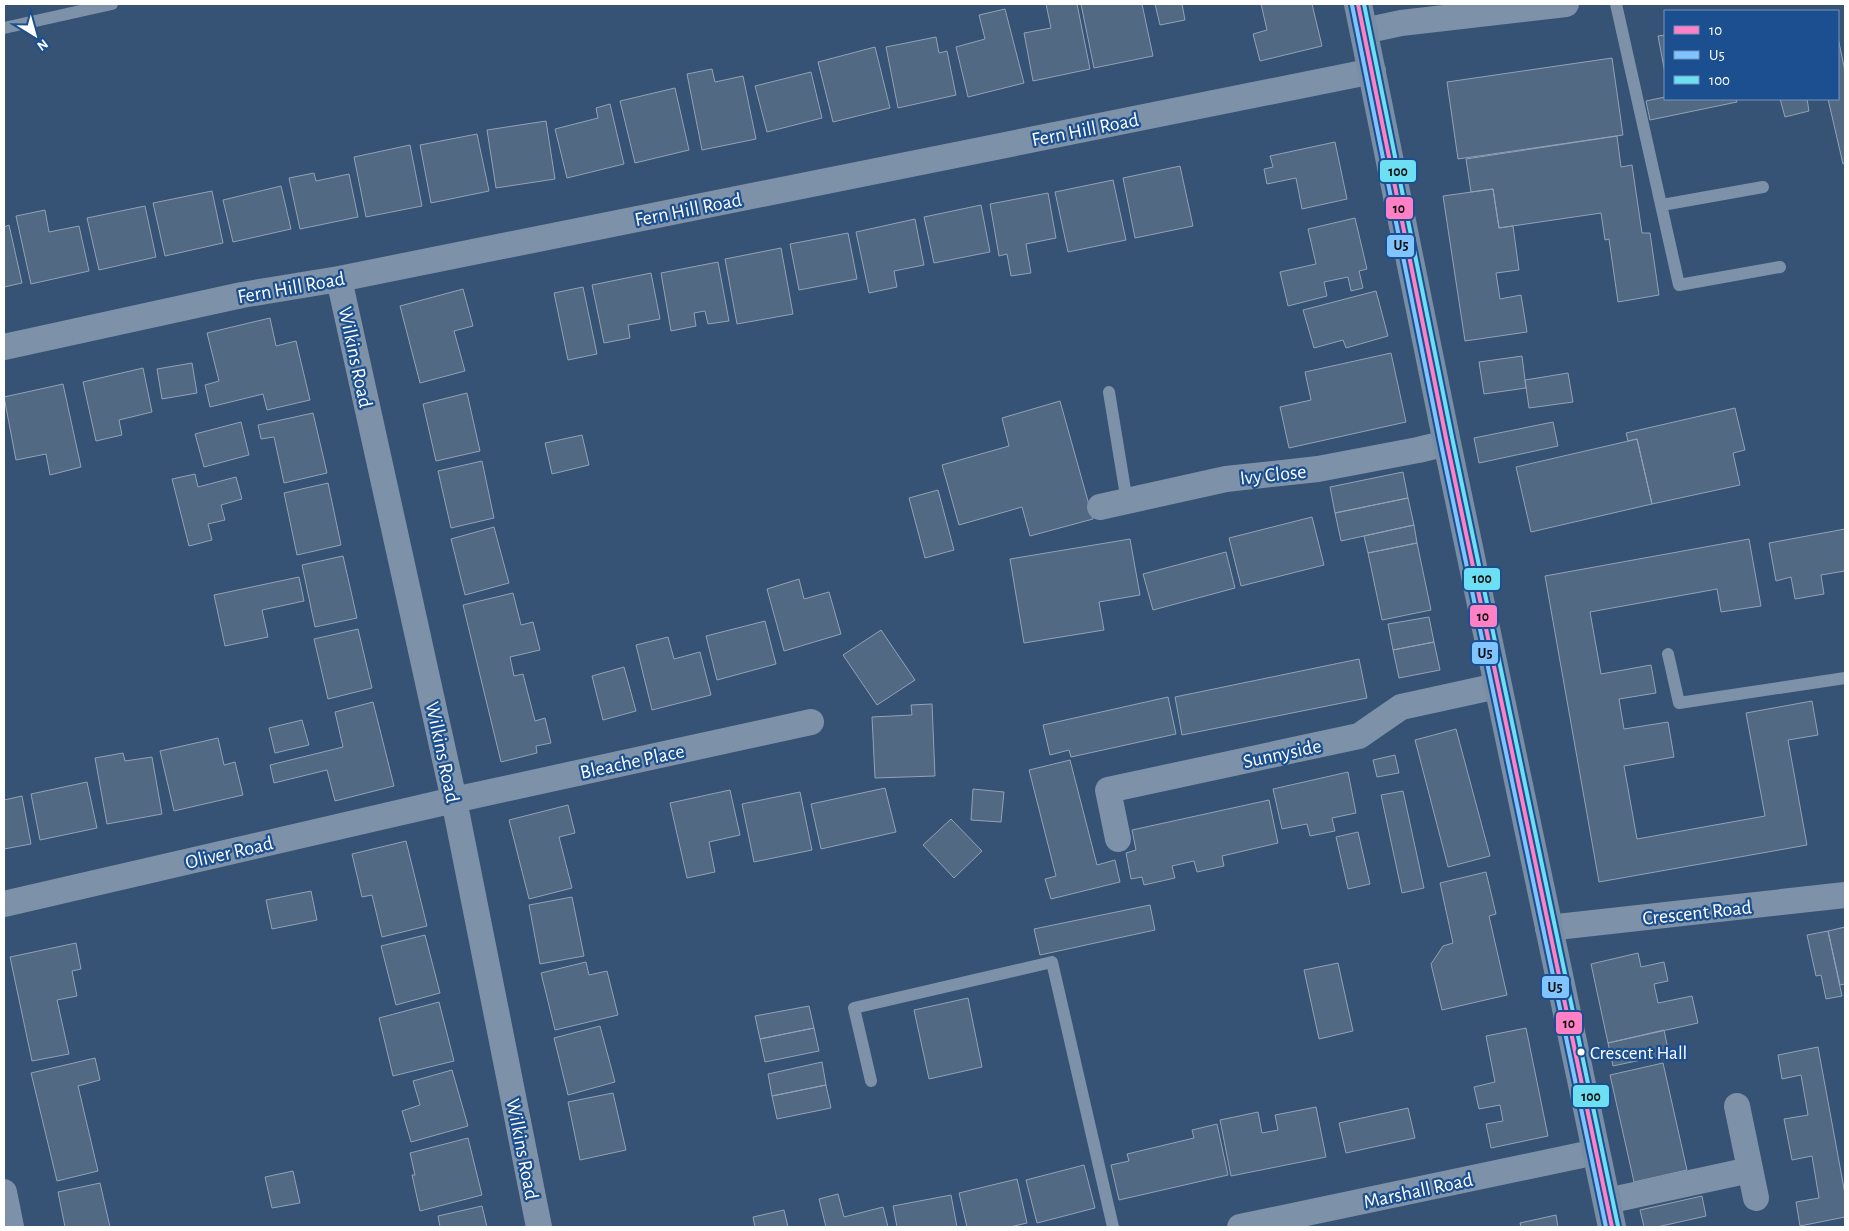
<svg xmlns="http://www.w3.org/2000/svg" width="1849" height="1231" font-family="'Alegreya Sans',sans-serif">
<rect width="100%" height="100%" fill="#365274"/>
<path fill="#526984" stroke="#92a2b6" d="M1046 4H1077L1090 69 1033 81 1024 33 1051 28Z
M1081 4H1142L1153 56 1094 68Z
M1155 4H1182L1185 20 1160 25Z
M1261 4H1312L1322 46 1260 61 1253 34 1267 30Z
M1005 9 1024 83 968 97 956 47 985 39 979 15Z
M1665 35V73L1658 36Z
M936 37 939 53 947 51 956 95 898 108 886 47Z
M1838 38 1845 71V163L1843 164 1828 99H1838Z
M875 47 890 108 833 122 818 62Z
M1612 58 1623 135 1458 159 1447 82Z
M712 69 715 82 743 76 756 139 702 150 687 74Z
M811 72 822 118 767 132 755 86Z
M675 88 689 150 635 163 620 101Z
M1665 97V99H1736L1737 102 1650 120 1646 101Z
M1780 99H1807L1809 111 1785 117Z
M610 104 624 164 567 178 555 129 598 118 596 108Z
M546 121 555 179 496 188 487 130Z
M477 134 489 191 431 203 420 145Z
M1617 136 1621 167 1632 165 1642 233H1650L1659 295 1618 302 1609 239 1605 240 1601 213 1499 228 1493 189 1471 192 1466 159Z
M1335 142 1347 199 1302 209 1296 178 1267 184 1264 169 1273 167 1270 156Z
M410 145 422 206 366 217 354 157Z
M1180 166 1193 226 1135 238 1123 178Z
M314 173 316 181 349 174 358 217 300 229 289 178Z
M1113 180 1126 240 1068 252 1055 192Z
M281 186 291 229 233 242 223 200Z
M1493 189 1499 228 1513 226 1519 270 1496 273 1500 299 1521 295 1527 332 1465 341 1443 196Z
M212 191 223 243 165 256 153 203Z
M1048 193 1056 238 1026 244 1031 273 1011 276 1007 254 999 256 990 204Z
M981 205 990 252 934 263 924 217Z
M145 206 156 257 99 270 87 218Z
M45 210 49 232 79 226 89 271 31 284 16 216Z
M1355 218 1367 269 1359 271 1363 288 1351 291 1348 277 1324 282 1327 296 1288 306 1280 272 1316 264 1308 229Z
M915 219 924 265 894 271 897 287 869 293 856 232Z
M9 225 22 283 4 287V227Z
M848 233 857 279 799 290 790 244Z
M781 248 793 314 737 324 725 259Z
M718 262 729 321 708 324 705 311 694 313 696 326 671 331 661 273Z
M651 273 660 319 628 325 630 338 604 343 592 285Z
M583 287 597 354 568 360 554 293Z
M463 289 473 326 454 331 465 371 420 383 400 306Z
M1376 291 1388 336 1346 348 1343 340 1314 348 1303 310Z
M270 318 276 346 296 341 310 400 267 410 263 394 210 407 205 385 219 381 207 333Z
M1391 353 1406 422 1289 448 1280 407 1311 400 1305 372Z
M1522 356 1526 388 1484 394 1479 362Z
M192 363 197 393 162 399 157 369Z
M143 368 152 412 119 420 122 435 96 441 83 382Z
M1568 373 1573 402 1529 408 1525 380Z
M63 384 81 467 50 475 46 454 16 460 4 397Z
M467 393 480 451 436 461 423 404Z
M1060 401 1093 519 1030 536 1022 507 959 525 942 465 1009 446 1002 418Z
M1735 408 1745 450 1733 453 1740 485 1652 504 1637 439 1628 441 1626 433Z
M313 413 327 473 284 483 274 437 261 439 258 425Z
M241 422 249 455 204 467 195 434Z
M1553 422 1558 446 1479 463 1474 438Z
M582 435 589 465 552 474 545 443Z
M1637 439 1652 504 1531 532 1516 467Z
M482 461 494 518 451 528 438 471Z
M1403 472 1408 498 1335 513 1330 487Z
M195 474 198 487 236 477 242 499 221 505 225 520 208 524 212 540 189 546 172 479Z
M328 483 341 545 297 555 284 493Z
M938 490 954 550 925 558 909 498Z
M1408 498 1414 525 1341 541 1335 513Z
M1312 517 1324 565 1241 586 1229 538Z
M1414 525 1417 543 1368 553 1364 536Z
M494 527 509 583 465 595 451 539Z
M1845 529V571L1821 575 1824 594 1795 599 1791 577 1776 581 1769 543Z
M1130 539 1140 595 1099 602 1104 630 1024 643 1010 559Z
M1749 539 1761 606 1721 612 1717 589 1590 612 1601 674 1651 665 1656 693 1619 699 1624 729 1668 722 1674 757 1624 766 1637 839 1765 816 1746 713 1812 701 1818 735 1788 740 1807 845 1599 882 1545 576Z
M1417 543 1431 610 1382 620 1368 553Z
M1226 552 1235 588 1153 610 1143 574Z
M343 556 357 618 315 627 302 565Z
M299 577 304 601 262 610 268 637 225 646 214 595Z
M799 579 804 599 829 592 841 634 784 651 767 589Z
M513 593 521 625 533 622 540 650 510 657 514 676 523 674 535 721 545 718 551 743 536 746 537 753 501 762 463 605Z
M1429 617 1434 642 1393 650 1388 624Z
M765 621 776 664 717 680 706 636Z
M358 629 372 688 328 699 314 639Z
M881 630 915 680 877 705 843 655Z
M668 637 674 659 700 652 711 695 652 710 636 645Z
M1434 642 1440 670 1399 678 1393 650Z
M1359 659 1367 698 1182 735 1175 697Z
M624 667 636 711 603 720 592 676Z
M1168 697 1176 734 1071 757 1069 750 1050 755 1043 725Z
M373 702 394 786 335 801 327 770 274 783 270 765 343 747 335 712Z
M932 704 935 776 875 778 872 717 912 715 911 705Z
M302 720 309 745 275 753 269 728Z
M1456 729 1490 856 1448 867 1415 740Z
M218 738 224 765 235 762 243 795 174 811 160 751Z
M123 753 125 761 152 757 162 814 107 824 95 758Z
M1395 755 1399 773 1377 777 1373 760Z
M1070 760 1097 865 1115 860 1120 882 1051 899 1045 879 1056 876 1029 770Z
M1348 772 1356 813 1332 818 1335 831 1310 836 1307 824 1282 829 1273 789Z
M87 782 97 828 40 840 31 794Z
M885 788 896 832 821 849 811 804Z
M973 789 1004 792 1001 822 971 820Z
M730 790 740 835 709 842 715 872 687 878 670 803Z
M1403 791 1424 888 1402 893 1381 795Z
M800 792 812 850 754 862 742 804Z
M22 796 31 844 4 849V800Z
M1269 800 1278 843 1222 856 1224 866 1197 872 1194 861 1172 866 1175 878 1144 885 1142 877 1131 879 1126 853 1136 850 1132 830Z
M568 805 575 833 559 837 572 888 529 899 509 820Z
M951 819 982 851 954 878 923 845Z
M1358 832 1370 884 1348 889 1336 837Z
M406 841 427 926 382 937 372 895 362 897 352 854Z
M1486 872 1496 914 1489 916 1507 995 1442 1010 1431 964 1443 946 1453 943 1440 883Z
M311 891 317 920 272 929 266 900Z
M572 897 584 956 540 964 529 905Z
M1150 905 1155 930 1040 955 1034 929Z
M1845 927V984L1840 985 1828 931Z
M1828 931 1842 996 1826 999 1821 975 1816 976 1807 935Z
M425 935 440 993 396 1005 381 946Z
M76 943 81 969 72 971 77 996 57 1000 69 1054 32 1061 10 957Z
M1638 953 1641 967 1664 962 1668 981 1654 984 1658 1003 1692 996 1698 1023 1608 1043 1591 964Z
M586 962 589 975 607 971 618 1015 555 1030 541 973Z
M1338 963 1353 1031 1319 1039 1304 970Z
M968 998 982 1067 929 1079 914 1010Z
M439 1002 454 1061 393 1076 379 1018Z
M809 1006 814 1028 760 1039 755 1016Z
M600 1026 615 1082 568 1095 554 1038Z
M814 1028 819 1051 765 1062 760 1039Z
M1526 1028 1548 1136 1491 1148 1486 1124 1503 1121 1500 1105 1479 1109 1474 1087 1495 1082 1486 1036Z
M1664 1030 1669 1054 1613 1066 1608 1043Z
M1818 1047 1845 1194V1217L1800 1226 1796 1202 1819 1198 1812 1156 1792 1160 1784 1119 1808 1115 1801 1075 1782 1079 1778 1055Z
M95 1058 100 1080 78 1086 98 1171 57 1181 31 1073Z
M822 1062 826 1085 772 1096 768 1074Z
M1663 1063 1687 1170 1634 1182 1610 1075Z
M452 1070 468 1126 411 1142 402 1111 420 1105 413 1081Z
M826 1085 831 1108 777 1119 772 1096Z
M613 1093 626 1150 580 1160 568 1102Z
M1316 1107 1326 1157 1231 1176 1220 1120 1258 1112 1262 1133 1278 1130 1275 1115Z
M1408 1108 1415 1138 1346 1153 1339 1123Z
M1217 1124 1228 1175 1119 1200 1111 1165 1129 1161 1127 1154 1194 1138 1192 1130Z
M468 1138 482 1195 420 1211 412 1175H415L410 1153Z
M1084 1165 1095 1208 1037 1223 1026 1180Z
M293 1171 300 1203 272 1208 265 1177Z
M1017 1179 1027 1223 1010 1227H967L959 1193Z
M100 1183 110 1227H65L58 1192Z
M838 1194 844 1217 883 1207 888 1227H826L819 1199Z
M951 1195 957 1227H897L893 1206Z
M1702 1196 1706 1216 1657 1227H1644L1640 1210Z
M482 1206 487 1227H440L438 1216Z
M784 1210 788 1227H755L753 1217Z
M1556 1215 1558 1227H1521L1520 1223Z"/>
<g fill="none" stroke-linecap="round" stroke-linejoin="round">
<path stroke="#7d92a8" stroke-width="12" d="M1616 4 1679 285 1780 267
M4 28 112 4
M1662 205 1763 187
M1109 392 1127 502
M1668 654 1679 703 1845 678
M871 1081 854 1008 1052 962 1113 1227"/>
<path stroke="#7d92a8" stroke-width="26" d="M1364 31 1401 23 1566 4
M339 279 454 800 539 1227
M4 347 242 295 339 279 1373 71
M1100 507 1226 479 1318 469 1418 450 1447 443
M1118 839 1108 790 1359 736 1401 707 1497 686
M4 904 454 800 811 722
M1548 928 1845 895
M1737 1106 1756 1198
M4 1192 11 1227
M1607 1201 1750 1170
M1240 1227 1596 1152"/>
<path stroke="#798da4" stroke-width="28" d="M1358 4 1447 443 1612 1227"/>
<g stroke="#1b4f8f" stroke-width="8">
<path id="bus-1" d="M1358 4 1447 443 1612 1227"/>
</g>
<g stroke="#1b4f8f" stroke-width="8">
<path id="bus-2" d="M1352 5 1441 444 1606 1227"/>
</g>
<g stroke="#1b4f8f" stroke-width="8">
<path id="bus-3" d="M1364 4 1453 442 1618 1226"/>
</g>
<use href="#bus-1" stroke="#ff80c5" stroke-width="4"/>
<use href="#bus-2" stroke="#80c4ff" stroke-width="4"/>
<use href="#bus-3" stroke="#6ddff2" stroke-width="4"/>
</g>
<circle fill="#fff" stroke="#1b4f8f" stroke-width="2" cx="1581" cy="1052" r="4.5"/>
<g text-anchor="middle" stroke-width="4.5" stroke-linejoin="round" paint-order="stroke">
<g font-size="19" fill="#fff" stroke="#1b4f8f" text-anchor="start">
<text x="1590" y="1059">Crescent Hall</text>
</g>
<g font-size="20" fill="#fff" stroke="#1b4f8f">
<text transform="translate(1085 129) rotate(-11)" y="7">Fern Hill Road</text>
<text transform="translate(688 209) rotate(-11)" y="7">Fern Hill Road</text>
<text transform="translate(291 287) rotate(-10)" y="7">Fern Hill Road</text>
<text transform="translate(356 357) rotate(78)" y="7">Wilkins Road</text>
<text transform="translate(1273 474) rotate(-6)" y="7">Ivy Close</text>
<text transform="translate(443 752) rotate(78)" y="7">Wilkins Road</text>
<text transform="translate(1282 753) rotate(-12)" y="7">Sunnyside</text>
<text transform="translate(632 761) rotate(-12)" y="7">Bleache Place</text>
<text transform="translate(229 852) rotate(-13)" y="7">Oliver Road</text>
<text transform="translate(1697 912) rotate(-6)" y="7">Crescent Road</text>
<text transform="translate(523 1149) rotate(79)" y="7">Wilkins Road</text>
<text transform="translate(1418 1190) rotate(-12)" y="7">Marshall Road</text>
</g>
</g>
<g stroke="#1b4f8f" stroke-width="2">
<rect x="1379" y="159" width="38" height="24" rx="5" fill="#6ddff2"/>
<rect x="1385" y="196" width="29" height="24" rx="5" fill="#ff80c5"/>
<rect x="1386" y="234" width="29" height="24" rx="5" fill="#80c4ff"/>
<rect x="1463" y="567" width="38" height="24" rx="5" fill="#6ddff2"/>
<rect x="1469" y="604" width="29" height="24" rx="5" fill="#ff80c5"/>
<rect x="1471" y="641" width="28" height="24" rx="5" fill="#80c4ff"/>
<rect x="1541" y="975" width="29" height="24" rx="5" fill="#80c4ff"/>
<rect x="1555" y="1011" width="28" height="24" rx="5" fill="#ff80c5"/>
<rect x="1572" y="1084" width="38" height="24" rx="5" fill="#6ddff2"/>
</g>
<g font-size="14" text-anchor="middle" font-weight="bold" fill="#111">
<text x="1398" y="176">100</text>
<text x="1399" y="213">10</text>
<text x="1401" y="250">U5</text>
<text x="1482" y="583">100</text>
<text x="1483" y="621">10</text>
<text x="1485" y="658">U5</text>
<text x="1555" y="992">U5</text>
<text x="1569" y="1028">10</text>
<text x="1591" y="1101">100</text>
</g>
<rect width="1849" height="1231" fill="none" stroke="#ffffff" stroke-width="10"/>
<rect x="1664" y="10" width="175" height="90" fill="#1b4f8f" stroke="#7695bc"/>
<rect x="1674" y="26" width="25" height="8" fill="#ff80c5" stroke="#7695bc"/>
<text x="1709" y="35" font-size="15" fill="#ffffff">10</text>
<rect x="1674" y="51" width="25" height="8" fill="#80c4ff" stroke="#7695bc"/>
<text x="1709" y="60" font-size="15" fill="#ffffff">U5</text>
<rect x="1674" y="76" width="25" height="8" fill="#6ddff2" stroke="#7695bc"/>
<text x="1709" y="85" font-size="15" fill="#ffffff">100</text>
<g transform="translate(35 35) rotate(143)" stroke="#1b4f8f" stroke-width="4" paint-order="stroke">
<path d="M0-4L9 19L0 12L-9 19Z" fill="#ffffff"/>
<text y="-8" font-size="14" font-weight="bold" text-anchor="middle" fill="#ffffff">N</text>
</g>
</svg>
